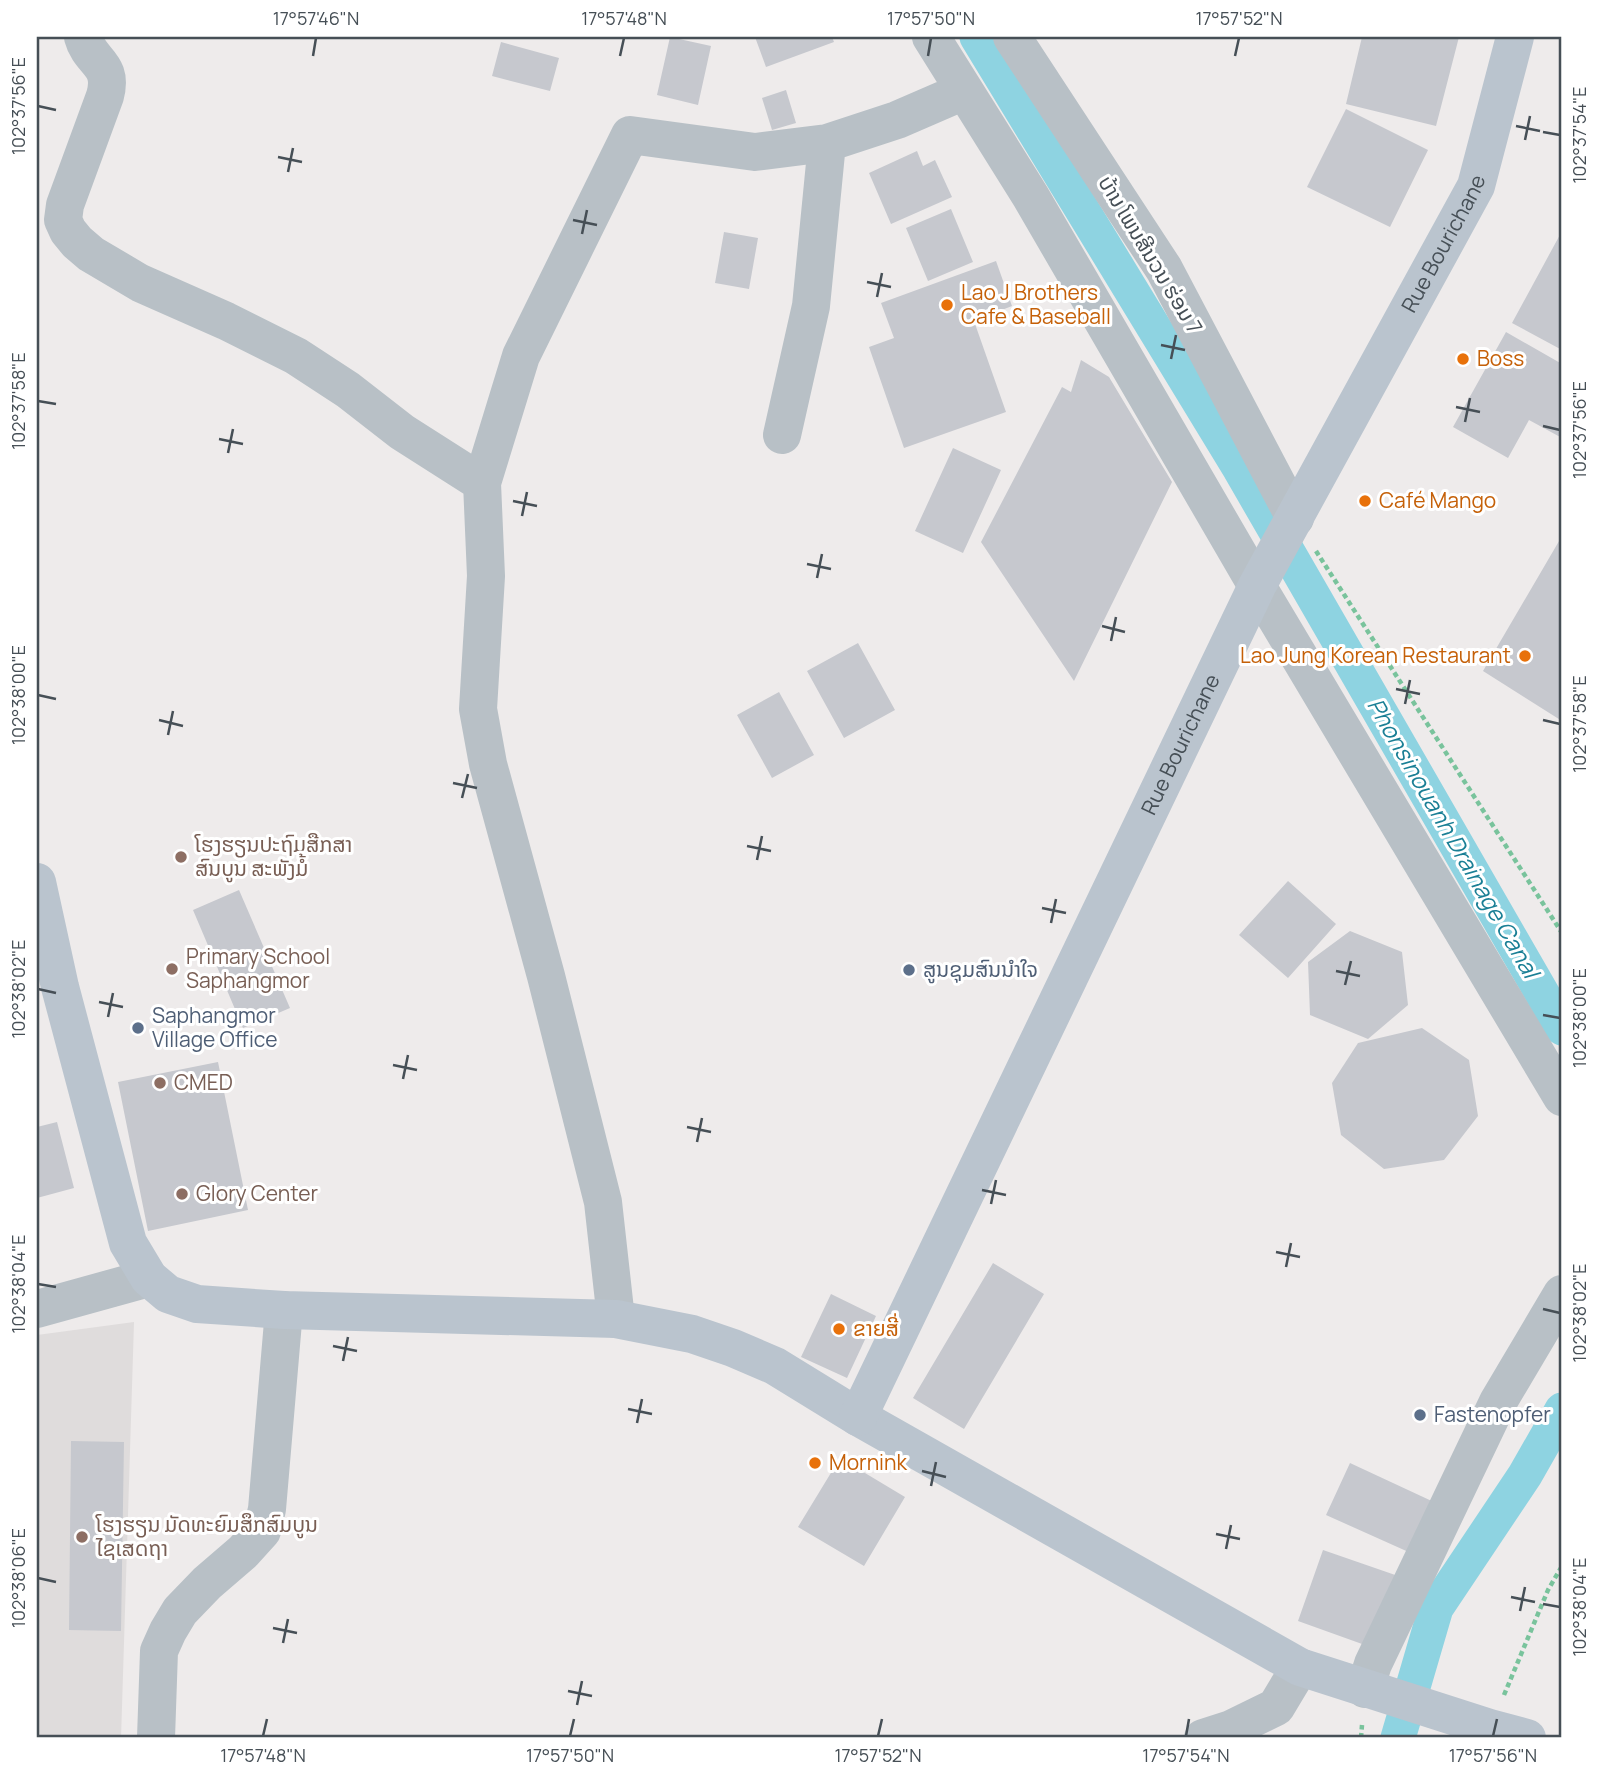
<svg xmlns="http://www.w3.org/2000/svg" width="1599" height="1775" font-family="Manrope,'Noto Sans Lao',sans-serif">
<rect width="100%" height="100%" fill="#eeebeb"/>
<path fill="#dfdcdc" d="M134 1322 121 1738H37V1335Z"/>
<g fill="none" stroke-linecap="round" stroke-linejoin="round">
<path stroke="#8ed3e1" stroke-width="35" d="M977 37 1240 469 1562 1028
M1398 1738 1436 1608 1525 1475 1562 1410"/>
</g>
<path fill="#c6c8ce" d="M670 37 711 46 698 105 657 95Z
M755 37H832L834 42 766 67Z
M1362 37H1459L1436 126 1346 104Z
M501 42 559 58 550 91 492 76Z
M786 90 796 123 772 130 762 98Z
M1346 109 1428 150 1390 227 1307 187Z
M917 151 923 166 935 160 952 197 891 224 869 173Z
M951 209 973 262 928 281 906 228Z
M1562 231V350L1512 323Z
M724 232 758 238 749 289 715 283Z
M996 261 1012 306 974 321 1006 412 904 448 869 347 894 338 881 303Z
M1506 332 1562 364V438L1529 420 1508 458 1453 427Z
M1081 360 1109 377 1172 482 1074 681 981 542 1062 387 1071 392Z
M953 448 1001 470 963 553 915 531Z
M1562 536V721L1483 671Z
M858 643 895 710 844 738 807 671Z
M779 692 814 755 772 778 737 715Z
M1288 881 1336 924 1288 978 1239 935Z
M239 890 290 1008 243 1028 193 910Z
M1350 931 1402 952 1408 1005 1368 1039 1310 1015 1308 962Z
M1422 1028 1469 1060 1478 1116 1444 1160 1384 1169 1341 1135 1332 1083 1358 1043Z
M218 1062 248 1210 148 1231 118 1082Z
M57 1122 74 1188 37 1198V1127Z
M993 1263 1044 1294 964 1429 913 1398Z
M831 1294 876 1316 847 1378 801 1357Z
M71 1441 124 1442 121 1631 69 1630Z
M840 1458 905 1497 864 1566 798 1527Z
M1350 1463 1436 1503 1413 1554 1326 1515Z
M1323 1550 1401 1577 1376 1649 1298 1621Z"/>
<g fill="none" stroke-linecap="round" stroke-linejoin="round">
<path stroke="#79c39c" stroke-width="4.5" stroke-dasharray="5 3.5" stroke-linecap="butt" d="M1316 551 1562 933
M1504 1695 1548 1590 1562 1566
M1361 1738 1362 1725"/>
<path stroke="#b8c0c6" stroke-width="38" d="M83 37C90 63 114 63 105 96L65 205 63 220 68 231 77 242 91 254 140 283 226 321 296 356 348 390 402 432 482 483
M931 37 1031 197 1257 586 1562 1097
M1012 37 1164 269 1295 518
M782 435 811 306 827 143
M37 1309 149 1278
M616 1319 603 1202 546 976 488 764 478 709 486 576 482 483 521 356 630 135 755 152 827 143 897 120 964 91
M1365 1689 1373 1664 1498 1402 1562 1294
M156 1738 159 1651 168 1631 180 1611 207 1583 243 1552 262 1531 267 1509 284 1310
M1203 1738 1231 1729 1276 1707 1300 1667"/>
<g stroke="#bac4ce" stroke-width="38">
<path d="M37 882 60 987 128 1243 149 1278 168 1294 197 1304 284 1310 616 1319 692 1334 733 1348 775 1366 858 1417 1300 1667 1490 1728 1527 1738"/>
<path id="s1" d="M858 1417 1257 586 1476 186 1515 37"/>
</g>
</g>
<path fill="none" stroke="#464f56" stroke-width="2.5" d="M313 56 316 38M620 56 624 38M928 56 931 38M1235 56 1239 38M38 106 56 110M1516 126 1540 131M1543 132 1560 135M1525 140 1530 116M278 157 302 162M288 172 293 148M573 220 597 225M582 234 587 210M867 282 891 287M877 297 882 273M1161 345 1185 350M1171 359 1176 335M38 401 56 404M1456 407 1480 412M1465 422 1470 398M1543 426 1560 430M219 439 243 444M228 453 233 429M513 501 537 506M522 516 527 492M807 564 831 569M817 578 822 554M1102 626 1125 632M1111 641 1116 617M1396 689 1420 694M38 695 56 699M1405 704 1410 680M159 720 183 726M1543 720 1560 724M168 735 173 711M453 783 477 788M462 798 468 774M747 846 771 851M757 860 762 836M1042 908 1066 913M1051 923 1056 899M1336 971 1360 976M1345 985 1351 961M38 989 56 993M99 1002 123 1007M1543 1015 1560 1018M108 1017 113 993M393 1065 417 1070M403 1079 408 1055M687 1127 711 1132M697 1142 702 1118M982 1190 1006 1195M991 1204 996 1180M1276 1252 1300 1257M1286 1267 1291 1243M38 1284 56 1287M1543 1309 1560 1313M333 1346 357 1351M343 1361 348 1337M628 1409 652 1414M637 1423 642 1399M922 1471 946 1477M931 1486 936 1462M1216 1534 1240 1539M1226 1549 1231 1525M38 1578 56 1582M1511 1597 1535 1602M1543 1604 1560 1607M1520 1611 1525 1587M273 1628 297 1633M283 1643 288 1619M568 1691 592 1696M577 1705 582 1681M263 1736 267 1719M570 1736 574 1719M878 1736 882 1719M1186 1736 1189 1719M1493 1736 1497 1719"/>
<g fill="#e8710a" stroke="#fff" stroke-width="2.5">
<circle cx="947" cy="305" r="7"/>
<circle cx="1463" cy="359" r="7"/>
<circle cx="1365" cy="501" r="7"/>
<circle cx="1525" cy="656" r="7"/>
<circle cx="839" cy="1329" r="7"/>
<circle cx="815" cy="1463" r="7"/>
</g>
<g fill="#8d6e63" stroke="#fff" stroke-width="2.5">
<circle cx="181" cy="857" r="7"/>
<circle cx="172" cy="969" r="7"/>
<circle cx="160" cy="1083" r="7"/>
<circle cx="182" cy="1194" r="7"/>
<circle cx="82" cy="1537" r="7"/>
</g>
<g fill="#5c6f8a" stroke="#fff" stroke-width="2.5">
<circle cx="909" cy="970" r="7"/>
<circle cx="138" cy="1028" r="7"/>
<circle cx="1420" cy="1415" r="7"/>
</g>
<g text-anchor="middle" stroke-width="6" stroke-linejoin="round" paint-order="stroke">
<g font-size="21" fill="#464f56" stroke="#fff">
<text dy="7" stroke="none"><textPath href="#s1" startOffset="1312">Rue Bourichane</textPath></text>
<text transform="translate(1150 255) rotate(59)" y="7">ບ້ານ ໂພນສີນວນ ຮ່ອມ 7</text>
<text dy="7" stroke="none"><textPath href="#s1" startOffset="746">Rue Bourichane</textPath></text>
</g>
<g font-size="21" fill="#c56008" stroke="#fff" text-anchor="start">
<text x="961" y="300">Lao J Brothers<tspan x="961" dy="24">Cafe &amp; Baseball</tspan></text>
<text x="1477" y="366">Boss</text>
<text x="1379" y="508">Café Mango</text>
<text x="1511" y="663" text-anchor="end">Lao Jung Korean Restaurant</text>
<text x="853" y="1336">ຂາຍສີ່</text>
<text x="829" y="1470">Mornink</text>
</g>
<g font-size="21" fill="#785e54" stroke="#fff" text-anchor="start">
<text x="195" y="852">ໂຮງຮຽນປະຖົມສືກສາ<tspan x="195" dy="24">ສົນບູນ ສະພັງມໍ້</tspan></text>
<text x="186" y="964">Primary School<tspan x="186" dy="24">Saphangmor</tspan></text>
<text x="174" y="1090">CMED</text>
<text x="196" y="1201">Glory Center</text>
<text x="96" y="1532">ໂຮງຮຽນ ມັດທະຍົມສຶກສົມບູນ<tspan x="96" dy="24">ໄຊເສດຖາ</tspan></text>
</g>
<g font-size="21" fill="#4e5e75" stroke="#fff" text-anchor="start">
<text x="923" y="977">ສູນຊຸມສົນນຳໃຈ</text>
<text x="152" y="1023">Saphangmor<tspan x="152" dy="24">Village Office</tspan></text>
<text x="1434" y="1422">Fastenopfer</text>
</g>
<g font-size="23" font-style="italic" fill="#1a7f95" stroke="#fff">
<text transform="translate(1453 838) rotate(60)" y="8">Phonsinouanh Drainage Canal</text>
</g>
</g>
<rect width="1599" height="1775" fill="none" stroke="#ffffff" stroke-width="77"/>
<rect x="38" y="38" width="1522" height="1698" fill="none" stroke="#464f56" stroke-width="2.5"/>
<g font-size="18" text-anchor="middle" fill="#464f56">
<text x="316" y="25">17°57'46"N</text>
<text x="624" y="25">17°57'48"N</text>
<text x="931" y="25">17°57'50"N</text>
<text x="1239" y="25">17°57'52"N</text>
<text transform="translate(19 106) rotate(-90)" y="6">102°37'56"E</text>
<text transform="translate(1580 135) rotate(-90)" y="6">102°37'54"E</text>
<text transform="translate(19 401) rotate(-90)" y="6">102°37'58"E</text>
<text transform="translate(1580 430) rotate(-90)" y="6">102°37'56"E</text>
<text transform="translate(19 695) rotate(-90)" y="6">102°38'00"E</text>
<text transform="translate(1580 724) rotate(-90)" y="6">102°37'58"E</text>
<text transform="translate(19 989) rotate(-90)" y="6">102°38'02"E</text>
<text transform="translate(1580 1018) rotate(-90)" y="6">102°38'00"E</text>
<text transform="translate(19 1284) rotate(-90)" y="6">102°38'04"E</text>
<text transform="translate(1580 1313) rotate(-90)" y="6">102°38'02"E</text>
<text transform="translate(19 1578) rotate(-90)" y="6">102°38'06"E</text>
<text transform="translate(1580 1607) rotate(-90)" y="6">102°38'04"E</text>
<text x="263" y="1762">17°57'48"N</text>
<text x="570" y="1762">17°57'50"N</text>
<text x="878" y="1762">17°57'52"N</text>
<text x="1186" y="1762">17°57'54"N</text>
<text x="1493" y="1762">17°57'56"N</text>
</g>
</svg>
